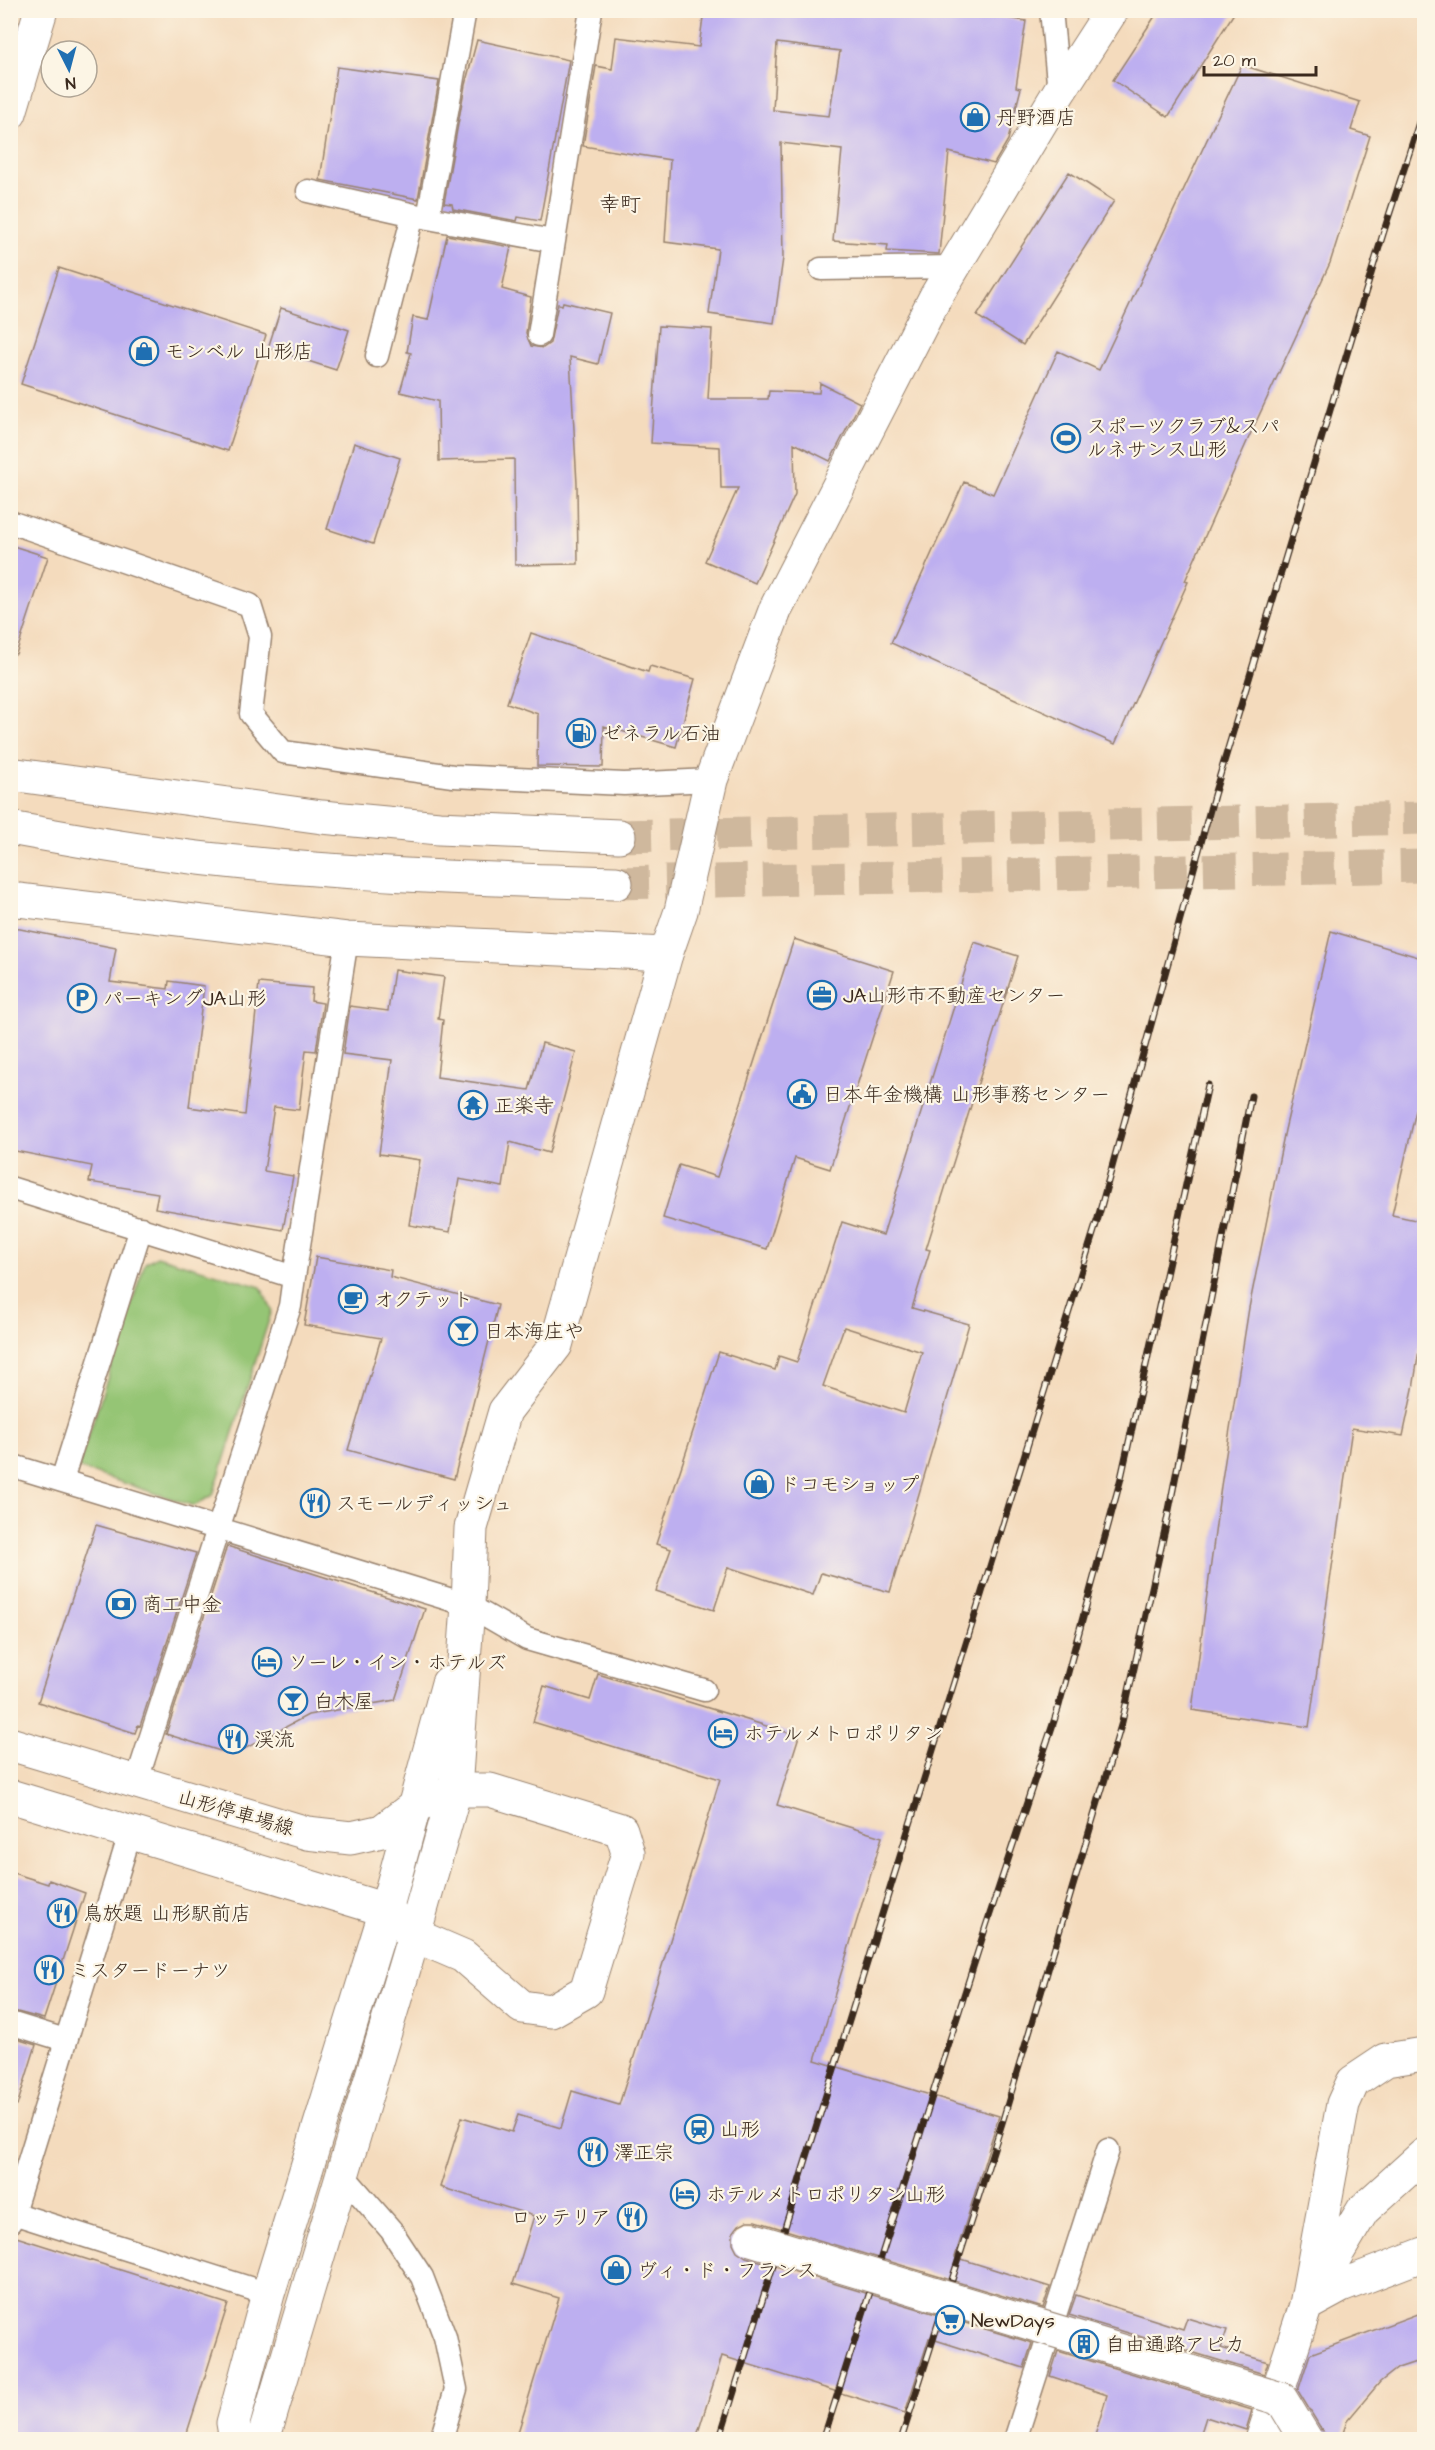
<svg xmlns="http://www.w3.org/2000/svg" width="1435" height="2450" font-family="'Architects Daughter','Klee One',sans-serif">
<rect width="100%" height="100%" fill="#fcf5e5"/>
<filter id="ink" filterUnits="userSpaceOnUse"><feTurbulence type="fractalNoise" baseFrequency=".0167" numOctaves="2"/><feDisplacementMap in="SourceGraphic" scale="12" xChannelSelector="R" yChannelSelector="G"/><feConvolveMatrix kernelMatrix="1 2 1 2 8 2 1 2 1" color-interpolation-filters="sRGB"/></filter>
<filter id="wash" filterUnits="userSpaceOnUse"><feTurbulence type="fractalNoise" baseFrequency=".008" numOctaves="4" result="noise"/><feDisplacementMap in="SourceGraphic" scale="24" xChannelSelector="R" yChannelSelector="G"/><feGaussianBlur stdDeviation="1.35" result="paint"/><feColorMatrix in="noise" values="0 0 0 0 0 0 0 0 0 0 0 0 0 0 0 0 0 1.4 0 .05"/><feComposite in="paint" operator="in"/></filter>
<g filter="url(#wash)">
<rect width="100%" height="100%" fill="#f4dbbd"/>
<path fill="#95c574" stroke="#687849" stroke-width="1.5" d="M157 1256 261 1287 272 1310 213 1495 194 1506 78 1468 145 1263Z"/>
<g id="blocks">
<path fill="#bdaff0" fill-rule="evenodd" d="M704 10H953L1026 21 1016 87 1021 88 1008 140 994 164 949 152 939 254 887 251 888 245 833 241 842 150 781 143 783 258 774 323 709 314 718 249 665 242 670 160 583 146 596 66 612 69 616 37 699 47ZM777 43 840 51 829 116 773 110Z
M1159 10H1236L1168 117 1113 80Z
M477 40 569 60 540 221 518 217 517 221 453 209 452 204 444 203 465 85Z
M1242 65 1360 102 1351 130 1370 136 1330 263 1249 437 1185 581 1188 582 1115 744 891 643 964 482 993 494 1058 351 1099 370Z
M337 67 439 81 418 199 320 180Z
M1069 172 1114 201 1023 345 977 316Z
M447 235 511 247 502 289 531 297 526 333 531 346 543 348 550 343 558 304 562 305 563 302 610 313 598 364 570 357 577 484 578 564 515 565 514 459 439 461 438 401 400 392 411 353 407 352 413 317 428 320Z
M59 268 266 335 228 451 21 384Z
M281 308 349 330 336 370 268 348Z
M659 326 712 329 708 399H768L769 391 819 393 820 383 860 403 830 461 794 443 795 494 755 583 705 561 738 488H721L720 447 651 443Z
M354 443 400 458 373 544 327 529Z
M10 545 48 557 16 654 10 653Z
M531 633 648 672 650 666 695 679 676 747 604 726 603 767 537 766 538 714 507 703Z
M10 927 116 948 110 982 168 989 169 981 204 986 189 1107 245 1115 259 983 312 988 311 1001 323 1003 316 1051 306 1050 299 1110 274 1107 264 1171 293 1176 283 1230 155 1208 158 1193 89 1182 92 1166 10 1150Z
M1331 931 1425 959V1071L1392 1215 1425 1222V1312L1413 1389 1403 1436 1352 1428 1309 1727 1192 1710 1221 1486 1249 1308 1285 1130Z
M794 939 894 971 830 1169 795 1158 767 1249 663 1218 679 1165 717 1177Z
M974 942 1018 956 926 1249 930 1250 912 1308 969 1324 890 1592 821 1573 813 1595 728 1567 714 1610 656 1591 671 1549 656 1544 719 1352 775 1370 779 1356 797 1362 842 1222 883 1235ZM844 1327 922 1352 904 1413 823 1386Z
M394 970 444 977 438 1019 443 1020 437 1077 529 1090 542 1043 576 1052 549 1153 510 1142 503 1187 459 1179 450 1232 409 1225 420 1160 379 1154 392 1060 343 1054 350 1006 388 1011Z
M316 1257 391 1270 390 1277 498 1305 454 1479 348 1450 381 1338 304 1325Z
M96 1525 196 1553 140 1726 138 1725 135 1733 38 1702Z
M227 1546 425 1609 395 1700 308 1715 233 1755 166 1734Z
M598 1674 799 1736 777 1805 882 1837 815 2060 999 2116 955 2257 1050 2287 1043 2308 756 2221H747L739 2225 733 2233V2243L737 2251 746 2257 1032 2343 1024 2368 929 2338 905 2413 722 2356 696 2439H516L559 2298 513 2284 534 2216 440 2187 462 2117 512 2132 518 2115 561 2128 572 2091 619 2105 720 1779 533 1722 544 1686 590 1700Z
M10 1872 48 1884 49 1880 85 1893 44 2019 10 2010Z
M10 2037 36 2045 17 2106 10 2105Z
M10 2235 228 2304 185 2439H10Z
M1076 2295 1183 2329 1187 2318 1227 2330 1221 2348 1268 2362 1264 2374 1069 2315Z
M1425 2311V2359L1398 2368 1380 2382 1347 2421 1341 2439H1325L1322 2430 1298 2391 1310 2354Z
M1058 2351 1252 2410 1246 2430 1206 2417 1199 2439H1094L1107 2395 1050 2376Z"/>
</g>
</g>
<g filter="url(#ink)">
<use href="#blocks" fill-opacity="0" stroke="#98826e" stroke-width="1.5"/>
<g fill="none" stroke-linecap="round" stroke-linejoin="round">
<path stroke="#cfb89d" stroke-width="33" stroke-dasharray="33 16" stroke-linecap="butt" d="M619 836 1424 818
M616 883 1424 866"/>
<g stroke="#98826e" stroke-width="25">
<path id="service" d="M1051 10 1059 92
M308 191 428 218 553 241
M428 218 465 10
M821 269 954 267
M539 335 591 10
M377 356 413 215
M10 522 250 605 260 637 251 714 283 752 453 776 624 784 711 780
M10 1188 294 1277 347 939
M10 1465 468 1605 527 1639 704 1690
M62 1480 141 1228
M136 1783 290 1306 294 1277
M10 2023 65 2040
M343 2175 391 2230 422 2277 445 2337 456 2389 441 2440
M10 2212 268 2294
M10 2222 130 1834
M1015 2440 1108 2150"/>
</g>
<g stroke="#98826e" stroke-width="35">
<path id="minor" d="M10 899 347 939 666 954
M414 1935 463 1956 522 2007 551 2011 586 1991 628 1853 621 1830 490 1790H455
M1318 2285 1363 2210 1424 2155
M1306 2305 1341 2286 1424 2254
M1262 2440 1306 2305 1343 2104 1353 2082 1386 2060 1424 2054"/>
</g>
<g stroke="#98826e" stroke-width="35">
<path id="tertiary" d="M10 113 41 10
M10 774 322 817 439 828 619 836
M10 828C82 841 154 854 226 861 355 875 486 879 616 883
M236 2440 233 2423 268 2294 386 1910 448 1683
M263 2440 414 1935 455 1790 468 1605 471 1528 505 1411 556 1345 666 954 681 911 711 780 776 608 935 298 1059 92 1112 10"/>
</g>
<g stroke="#98826e" stroke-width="35">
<path id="primary" d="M10 1744 307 1833 351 1838 382 1831 415 1806 455 1790
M10 1796 386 1910 414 1935"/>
</g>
<use href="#service" stroke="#fff" stroke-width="22"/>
<use href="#minor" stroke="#fff" stroke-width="33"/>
<use href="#tertiary" stroke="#fff" stroke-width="33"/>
<use href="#primary" stroke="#fff" stroke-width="33"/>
<g stroke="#3b2a1e" stroke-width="7">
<path id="rail" d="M719 2440 1098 1218 1214 795 1383 234 1424 107
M823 2440 986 1926 1058 1709 1121 1478 1208 1085
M901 2440 1002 2123 1122 1722 1166 1525 1251 1096"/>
</g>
<use href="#rail" stroke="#fcf5e5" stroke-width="4.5" stroke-dasharray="14" stroke-linecap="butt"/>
<g stroke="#98826e" stroke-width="35" stroke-linecap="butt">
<path id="pedestrian-bridge" d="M751 2239 1281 2399 1306 2440"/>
</g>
<use href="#pedestrian-bridge" stroke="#fff" stroke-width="33"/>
</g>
</g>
<defs>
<g id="shop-ring" transform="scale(1.5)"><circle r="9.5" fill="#fcf5e5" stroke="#1f6fb2" stroke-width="1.5"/><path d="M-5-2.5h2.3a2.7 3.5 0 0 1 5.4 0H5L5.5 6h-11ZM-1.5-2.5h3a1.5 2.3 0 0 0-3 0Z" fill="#1f6fb2"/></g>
<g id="stadium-ring" transform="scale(1.5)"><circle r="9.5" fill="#fcf5e5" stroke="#1f6fb2" stroke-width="1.5"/><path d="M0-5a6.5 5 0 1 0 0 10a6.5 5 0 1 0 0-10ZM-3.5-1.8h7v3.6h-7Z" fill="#1f6fb2"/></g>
<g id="fuel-ring" transform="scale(1.5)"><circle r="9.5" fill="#fcf5e5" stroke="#1f6fb2" stroke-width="1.5"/><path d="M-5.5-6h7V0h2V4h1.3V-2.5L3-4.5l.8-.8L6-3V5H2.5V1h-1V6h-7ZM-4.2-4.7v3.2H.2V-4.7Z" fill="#1f6fb2"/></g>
<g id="office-ring" transform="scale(1.5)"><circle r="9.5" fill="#fcf5e5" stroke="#1f6fb2" stroke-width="1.5"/><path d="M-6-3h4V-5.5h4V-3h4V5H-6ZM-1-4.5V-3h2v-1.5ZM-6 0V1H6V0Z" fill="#1f6fb2"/></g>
<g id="parking-ring" transform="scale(1.5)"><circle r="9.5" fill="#fcf5e5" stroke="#1f6fb2" stroke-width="1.5"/><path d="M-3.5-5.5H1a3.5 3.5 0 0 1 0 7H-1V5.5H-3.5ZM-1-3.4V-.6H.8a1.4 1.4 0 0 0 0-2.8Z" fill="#1f6fb2"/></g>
<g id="civic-ring" transform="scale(1.5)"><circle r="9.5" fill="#fcf5e5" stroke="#1f6fb2" stroke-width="1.5"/><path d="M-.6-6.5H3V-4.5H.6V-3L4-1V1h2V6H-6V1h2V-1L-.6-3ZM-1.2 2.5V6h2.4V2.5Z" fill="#1f6fb2"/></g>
<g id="temple-ring" transform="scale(1.5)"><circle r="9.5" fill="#fcf5e5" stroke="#1f6fb2" stroke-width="1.5"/><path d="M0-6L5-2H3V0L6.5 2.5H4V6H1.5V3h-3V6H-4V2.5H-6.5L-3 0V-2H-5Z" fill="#1f6fb2"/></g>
<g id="cafe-ring" transform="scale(1.5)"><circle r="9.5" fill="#fcf5e5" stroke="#1f6fb2" stroke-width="1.5"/><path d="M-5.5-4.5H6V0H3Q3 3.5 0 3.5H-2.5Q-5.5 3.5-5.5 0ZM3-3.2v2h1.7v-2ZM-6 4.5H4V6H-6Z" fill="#1f6fb2"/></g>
<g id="bar-ring" transform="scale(1.5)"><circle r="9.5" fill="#fcf5e5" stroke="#1f6fb2" stroke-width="1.5"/><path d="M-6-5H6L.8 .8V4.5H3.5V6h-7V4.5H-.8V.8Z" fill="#1f6fb2"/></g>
<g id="restaurant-ring" transform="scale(1.5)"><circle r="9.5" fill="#fcf5e5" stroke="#1f6fb2" stroke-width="1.5"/><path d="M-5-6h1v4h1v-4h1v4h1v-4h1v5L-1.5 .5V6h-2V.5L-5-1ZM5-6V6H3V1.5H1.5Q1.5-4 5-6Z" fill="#1f6fb2"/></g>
<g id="bank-ring" transform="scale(1.5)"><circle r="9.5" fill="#fcf5e5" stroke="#1f6fb2" stroke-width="1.5"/><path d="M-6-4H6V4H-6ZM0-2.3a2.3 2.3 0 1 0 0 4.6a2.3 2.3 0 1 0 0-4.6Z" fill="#1f6fb2"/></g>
<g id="hotel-ring" transform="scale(1.5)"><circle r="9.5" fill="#fcf5e5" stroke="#1f6fb2" stroke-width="1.5"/><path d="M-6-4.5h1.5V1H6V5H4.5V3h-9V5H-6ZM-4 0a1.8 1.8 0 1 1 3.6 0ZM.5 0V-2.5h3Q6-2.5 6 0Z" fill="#1f6fb2"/></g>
<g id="station-ring" transform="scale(1.5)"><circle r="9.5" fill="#fcf5e5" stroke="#1f6fb2" stroke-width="1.5"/><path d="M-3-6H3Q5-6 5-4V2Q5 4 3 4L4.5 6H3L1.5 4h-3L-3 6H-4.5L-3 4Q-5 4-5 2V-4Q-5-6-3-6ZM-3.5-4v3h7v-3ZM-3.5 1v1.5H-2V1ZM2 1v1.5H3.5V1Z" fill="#1f6fb2"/></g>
<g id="supermarket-ring" transform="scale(1.5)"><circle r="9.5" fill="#fcf5e5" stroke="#1f6fb2" stroke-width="1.5"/><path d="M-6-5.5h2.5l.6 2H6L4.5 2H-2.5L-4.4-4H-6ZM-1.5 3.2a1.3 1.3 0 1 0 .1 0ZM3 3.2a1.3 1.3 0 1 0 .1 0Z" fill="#1f6fb2"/></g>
<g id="building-ring" transform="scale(1.5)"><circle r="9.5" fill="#fcf5e5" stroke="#1f6fb2" stroke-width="1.5"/><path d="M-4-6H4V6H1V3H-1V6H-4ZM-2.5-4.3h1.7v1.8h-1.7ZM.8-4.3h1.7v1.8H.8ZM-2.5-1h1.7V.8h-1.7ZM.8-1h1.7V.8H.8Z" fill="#1f6fb2"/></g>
</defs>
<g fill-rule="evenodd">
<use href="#shop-ring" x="975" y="117"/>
<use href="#shop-ring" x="144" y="351"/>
<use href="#stadium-ring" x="1066" y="438"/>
<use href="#fuel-ring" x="581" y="733"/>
<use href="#office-ring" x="822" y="995"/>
<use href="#parking-ring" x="82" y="998"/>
<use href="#civic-ring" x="802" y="1094"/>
<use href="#temple-ring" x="473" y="1105"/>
<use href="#cafe-ring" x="353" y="1299"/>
<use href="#bar-ring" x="463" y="1331"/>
<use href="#shop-ring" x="759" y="1484"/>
<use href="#restaurant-ring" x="315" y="1503"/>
<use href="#bank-ring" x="121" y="1604"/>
<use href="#hotel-ring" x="267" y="1662"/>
<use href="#bar-ring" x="293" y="1701"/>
<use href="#hotel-ring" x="723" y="1733"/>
<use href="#restaurant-ring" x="233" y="1739"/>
<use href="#restaurant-ring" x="62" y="1913"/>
<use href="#restaurant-ring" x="49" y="1970"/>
<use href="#station-ring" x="699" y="2129"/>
<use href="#restaurant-ring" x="593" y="2152"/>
<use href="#hotel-ring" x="685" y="2194"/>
<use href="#restaurant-ring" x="632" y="2217"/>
<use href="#shop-ring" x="616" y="2270"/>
<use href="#supermarket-ring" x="950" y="2320"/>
<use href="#building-ring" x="1084" y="2344"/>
</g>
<g text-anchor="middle" stroke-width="4.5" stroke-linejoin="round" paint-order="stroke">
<g font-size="20" fill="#3b2a1e" stroke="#fcf5e5" text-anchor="start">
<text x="996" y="124">丹野酒店</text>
<text x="165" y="358">モンベル 山形店</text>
<text x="1087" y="433">スポーツクラブ&amp;スパ<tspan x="1087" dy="23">ルネサンス山形</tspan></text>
<text x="602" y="740">ゼネラル石油</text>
<text x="843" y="1002">JA山形市不動産センター</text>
<text x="103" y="1005">パーキングJA山形</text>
<text x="823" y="1101">日本年金機構 山形事務センター</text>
<text x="494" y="1112">正楽寺</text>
<text x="374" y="1306">オクテット</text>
<text x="484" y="1338">日本海庄や</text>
<text x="780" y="1491">ドコモショップ</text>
<text x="336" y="1510">スモールディッシュ</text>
<text x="142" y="1611">商工中金</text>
<text x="288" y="1669">ソーレ・イン・ホテルズ</text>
<text x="314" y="1708">白木屋</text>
<text x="744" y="1740">ホテルメトロポリタン</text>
<text x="254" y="1746">渓流</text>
<text x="83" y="1920">鳥放題 山形駅前店</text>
<text x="70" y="1977">ミスタードーナツ</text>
<text x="720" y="2136">山形</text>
<text x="614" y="2159">澤正宗</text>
<text x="706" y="2201">ホテルメトロポリタン山形</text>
<text x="611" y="2224" text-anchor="end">ロッテリア</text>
<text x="637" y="2277">ヴィ・ド・フランス</text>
<text x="971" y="2327">NewDays</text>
<text x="1105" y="2351">自由通路アピカ</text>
</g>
<g font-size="20" fill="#3b2a1e" stroke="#fcf5e5">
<text transform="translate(236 1812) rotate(16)" y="7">山形停車場線</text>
</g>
<g font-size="21" fill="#3b2a1e" stroke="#fcf5e5">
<text x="620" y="211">幸町</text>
</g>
</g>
<rect width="1435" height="2450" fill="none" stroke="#fcf5e5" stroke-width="36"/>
<g transform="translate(69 69) rotate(174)"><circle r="28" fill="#fcf5e5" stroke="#afa495" stroke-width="1.5"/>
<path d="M0-4.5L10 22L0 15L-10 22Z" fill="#1f6fb2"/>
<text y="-9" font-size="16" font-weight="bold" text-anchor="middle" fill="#3b2a1e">N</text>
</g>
<path d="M1204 66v9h112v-9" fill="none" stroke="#3b2a1e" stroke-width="3"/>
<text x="1213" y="66" font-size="18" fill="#3b2a1e" stroke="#fcf5e5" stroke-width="4.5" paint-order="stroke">20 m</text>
</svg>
